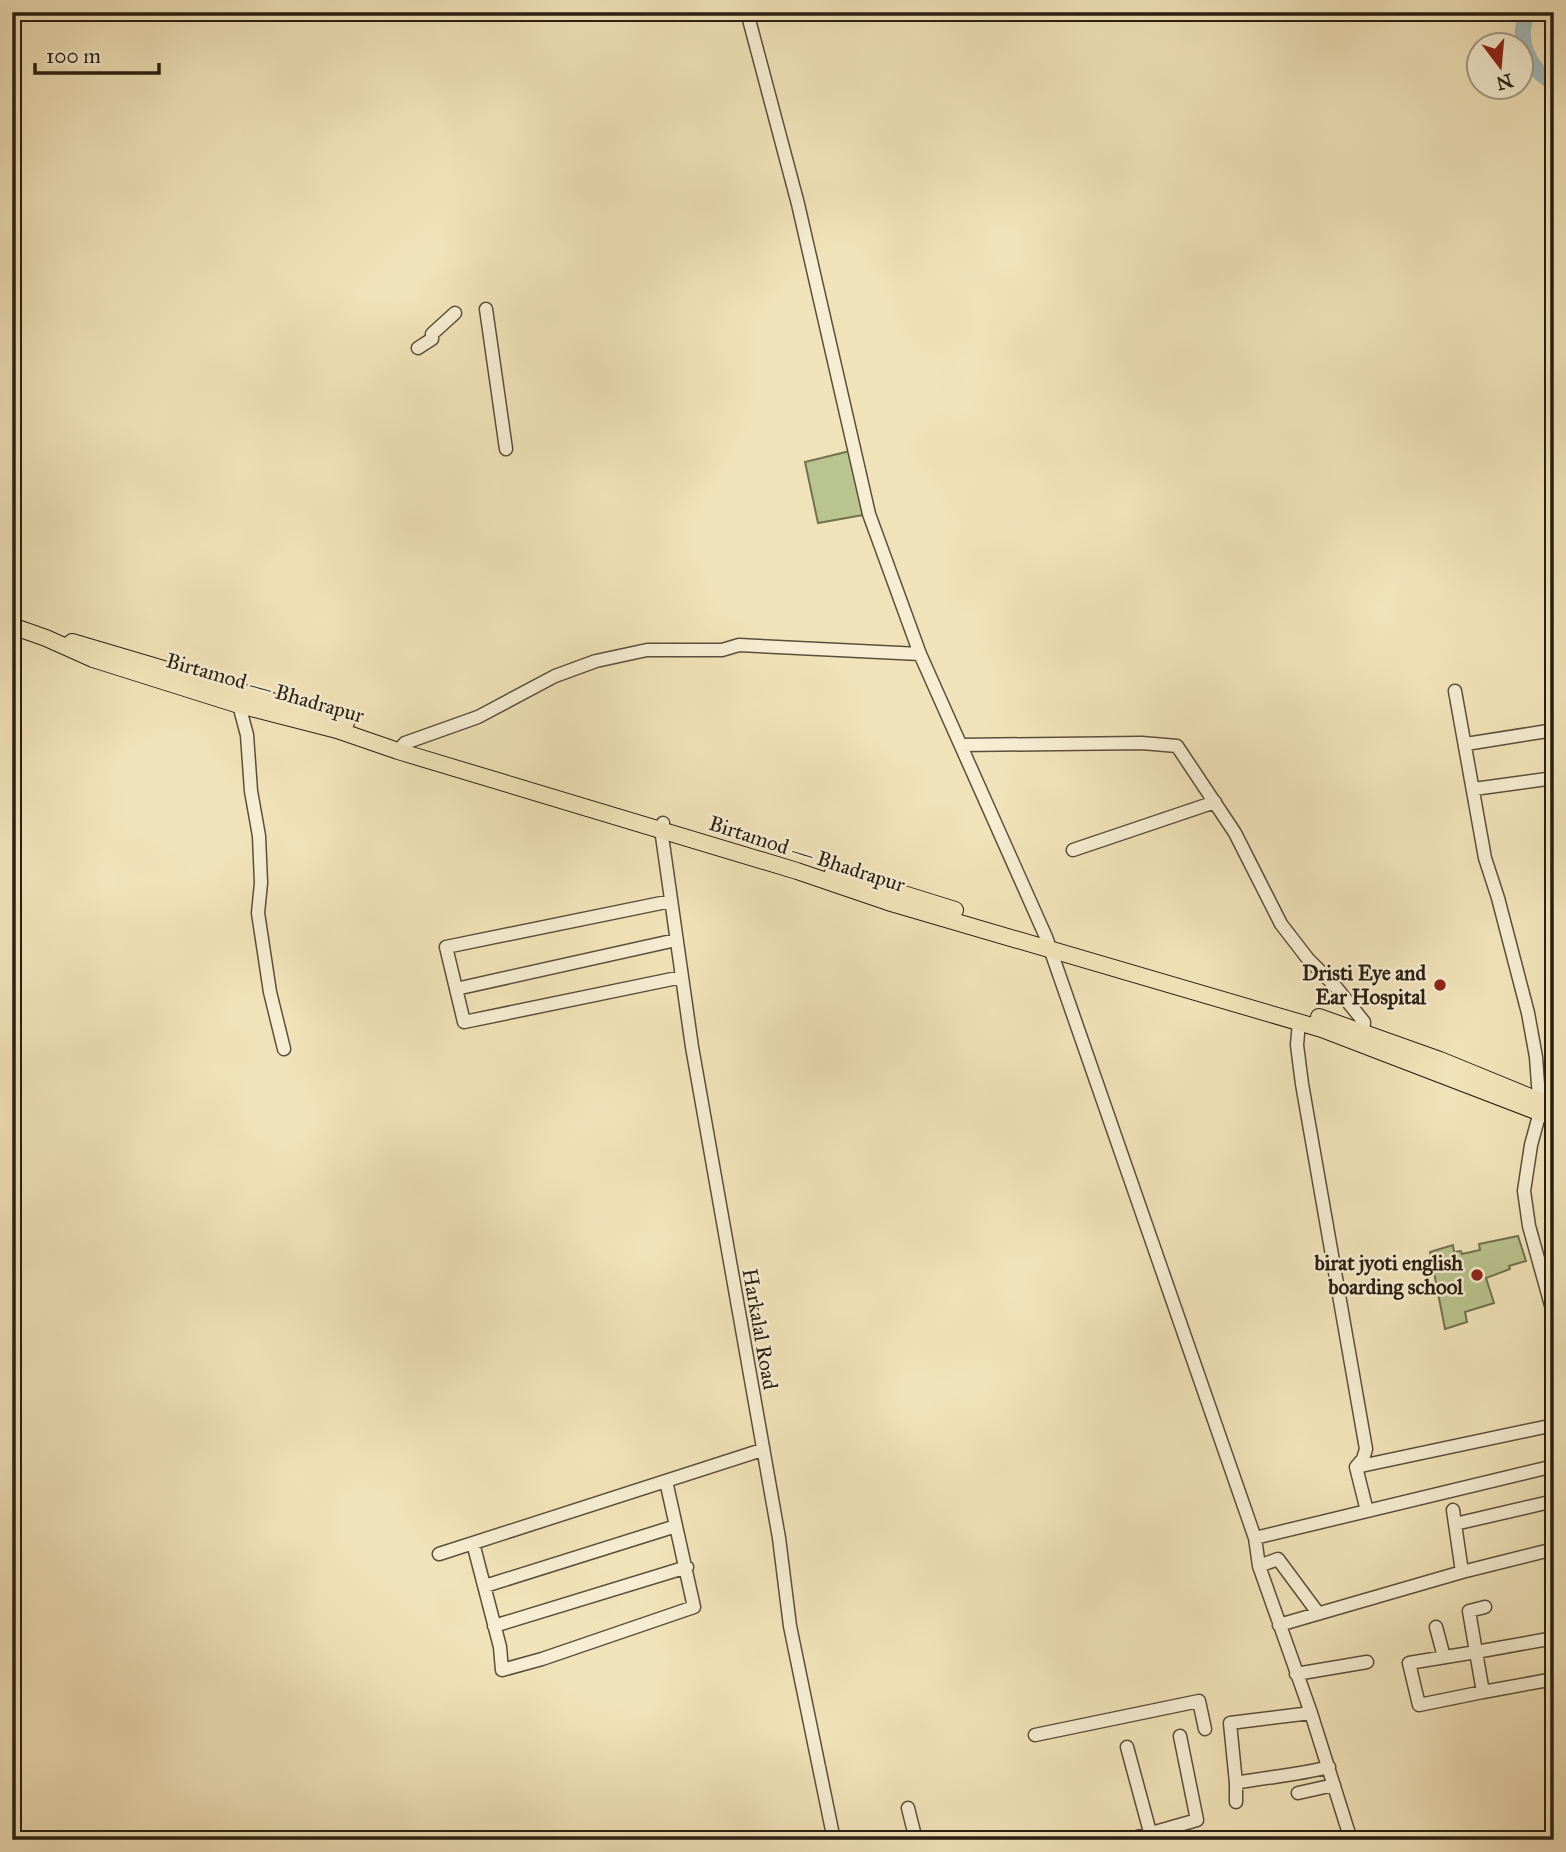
<svg xmlns="http://www.w3.org/2000/svg" width="1566" height="1852" font-family="'IM FELL Great Primer',serif">
<rect width="100%" height="100%" fill="#f1e3b9"/>
<filter id="stains"><feTurbulence type="fractalNoise" baseFrequency=".00286" numOctaves="4"/><feColorMatrix values="0 0 0 0 .2 0 0 0 0 .09 0 0 0 0 .02 0 0 0 .5 -.17"/></filter>
<radialGradient id="worn" r=".72"><stop offset=".6" stop-color="#630" stop-opacity="0"/><stop offset="1" stop-color="#630" stop-opacity=".3"/></radialGradient>
<path fill="#bac48f" stroke="#727150" stroke-width="2" d="M854 450 869 514 818 523 805 462Z
M1518 1236 1526 1261 1509 1266 1510 1269 1486 1278 1494 1303 1465 1312 1467 1322 1445 1329 1430 1252 1453 1245 1454 1252 1461 1251 1462 1254 1480 1250 1479 1244Z"/>
<g fill="none" stroke-linecap="round" stroke-linejoin="round">
<path stroke="#717c77" stroke-width="2.5" d="M12 1834 20 1840"/>
<path stroke="#a1bbbb" stroke-width="16" d="M1528 12C1515 39 1528 69 1554 83"/>
<g stroke="#5b4f3b" stroke-width="15">
<path id="minor" d="M747 12 798 204 869 514 920 654 1046 937 1255 1538 1259 1566 1311 1713 1351 1840
M486 309 506 449
M418 348 432 339V334L455 313
M1455 691 1485 858 1498 898 1528 1013 1536 1057 1540 1112 1531 1145 1524 1191 1529 1226 1554 1316
M239 705 247 735 251 791 259 836 261 883 258 913 270 992 284 1049
M1466 744 1554 730
M961 745 1142 743 1177 746 1235 833 1281 924 1308 959 1335 986 1364 1022 1363 1033
M398 751 405 743 478 717 555 676 596 661 647 650H722L739 645 920 654
M1474 789 1554 778
M663 823 661 829 692 1047 779 1538 790 1626 834 1840
M1073 850 1215 802
M671 901 446 947 464 1022 682 977
M456 989 676 940
M1299 1022 1297 1045 1302 1084 1366 1449 1363 1459 1356 1467 1554 1425
M1356 1467 1367 1511
M1453 1510 1462 1572 1554 1549
M1455 1524 1554 1501
M1255 1538 1554 1466
M473 1543 500 1647 502 1670 542 1659 694 1607 666 1481
M439 1554 762 1450
M1259 1566 1278 1559 1318 1613
M485 1586 676 1526
M1485 1607 1469 1611 1476 1652 1554 1638
M1279 1625 1462 1572
M494 1626 687 1567
M1436 1627 1444 1657
M1476 1652 1483 1692 1419 1705 1409 1663Z
M1296 1674 1367 1662
M1483 1692 1554 1679
M1311 1713 1230 1723 1236 1783C1268 1777 1297 1775 1329 1767
M1035 1735 1199 1701 1205 1729
M1127 1747 1150 1832
M1236 1783V1802
M1298 1793 1334 1785
M908 1808 916 1840
M1127 1840 1197 1820 1180 1736"/>
</g>
<g stroke="#291e11" stroke-width="18">
<path id="major" d="M12 626 46 638 93 659 239 705 337 730 398 751 797 871 888 902 1322 1029 1554 1118
M72 642 346 723
M833 872 955 910
M1319 1017 1440 1060 1550 1105"/>
</g>
<use href="#minor" stroke="#f6edd2" stroke-width="12"/>
<use href="#major" stroke="#f1e3b9" stroke-width="16"/>
</g>
<g fill="#8f2418" stroke="#f6edd2" stroke-width="2.5">
<circle cx="1440" cy="985" r="7"/>
<circle cx="1477" cy="1275" r="7"/>
</g>
<g text-anchor="middle" stroke-width="5" stroke-linejoin="round" paint-order="stroke">
<g font-size="21" fill="#291e11" stroke="#f6edd2">
<text transform="translate(265 688) rotate(16)" y="7">Birtamod — Bhadrapur</text>
<text transform="translate(807 854) rotate(18)" y="7">Birtamod — Bhadrapur</text>
<text transform="translate(760 1329) rotate(80)" y="7">Harkalal Road</text>
</g>
<g font-size="21" font-weight="bold" fill="#291e11" stroke="#f6edd2" text-anchor="end">
<text x="1426" y="980">Dristi Eye and<tspan x="1426" dy="24">Ear Hospital</tspan></text>
<text x="1463" y="1270">birat jyoti english<tspan x="1463" dy="24">boarding school</tspan></text>
</g>
</g>
<rect width="1566" height="1852" fill="none" stroke="#f1e3b9" stroke-width="42"/>
<rect x="14" y="14" width="1538" height="1824" fill="none" stroke="#291e11" stroke-width="3.5"/>
<rect x="21" y="21" width="1524" height="1810" fill="none" stroke="#291e11" stroke-width="2"/>
<g transform="translate(1500 66) rotate(164)"><circle r="33" fill="#f6edd2" stroke="#a49a85" stroke-width="2"/>
<path d="M0-5L12 26L0 18L-12 26Z" fill="#8f2418"/>
<text y="-10" font-size="19" font-weight="bold" text-anchor="middle" fill="#291e11">N</text>
</g>
<path d="M35 63v10h124v-10" fill="none" stroke="#291e11" stroke-width="3.5"/>
<text x="46" y="63" font-size="21" fill="#291e11" stroke="#f6edd2" stroke-width="5" paint-order="stroke">100 m</text>
<rect width="100%" height="100%" filter="url(#stains)"/>
<rect width="100%" height="100%" fill="url(#worn)"/>
</svg>
